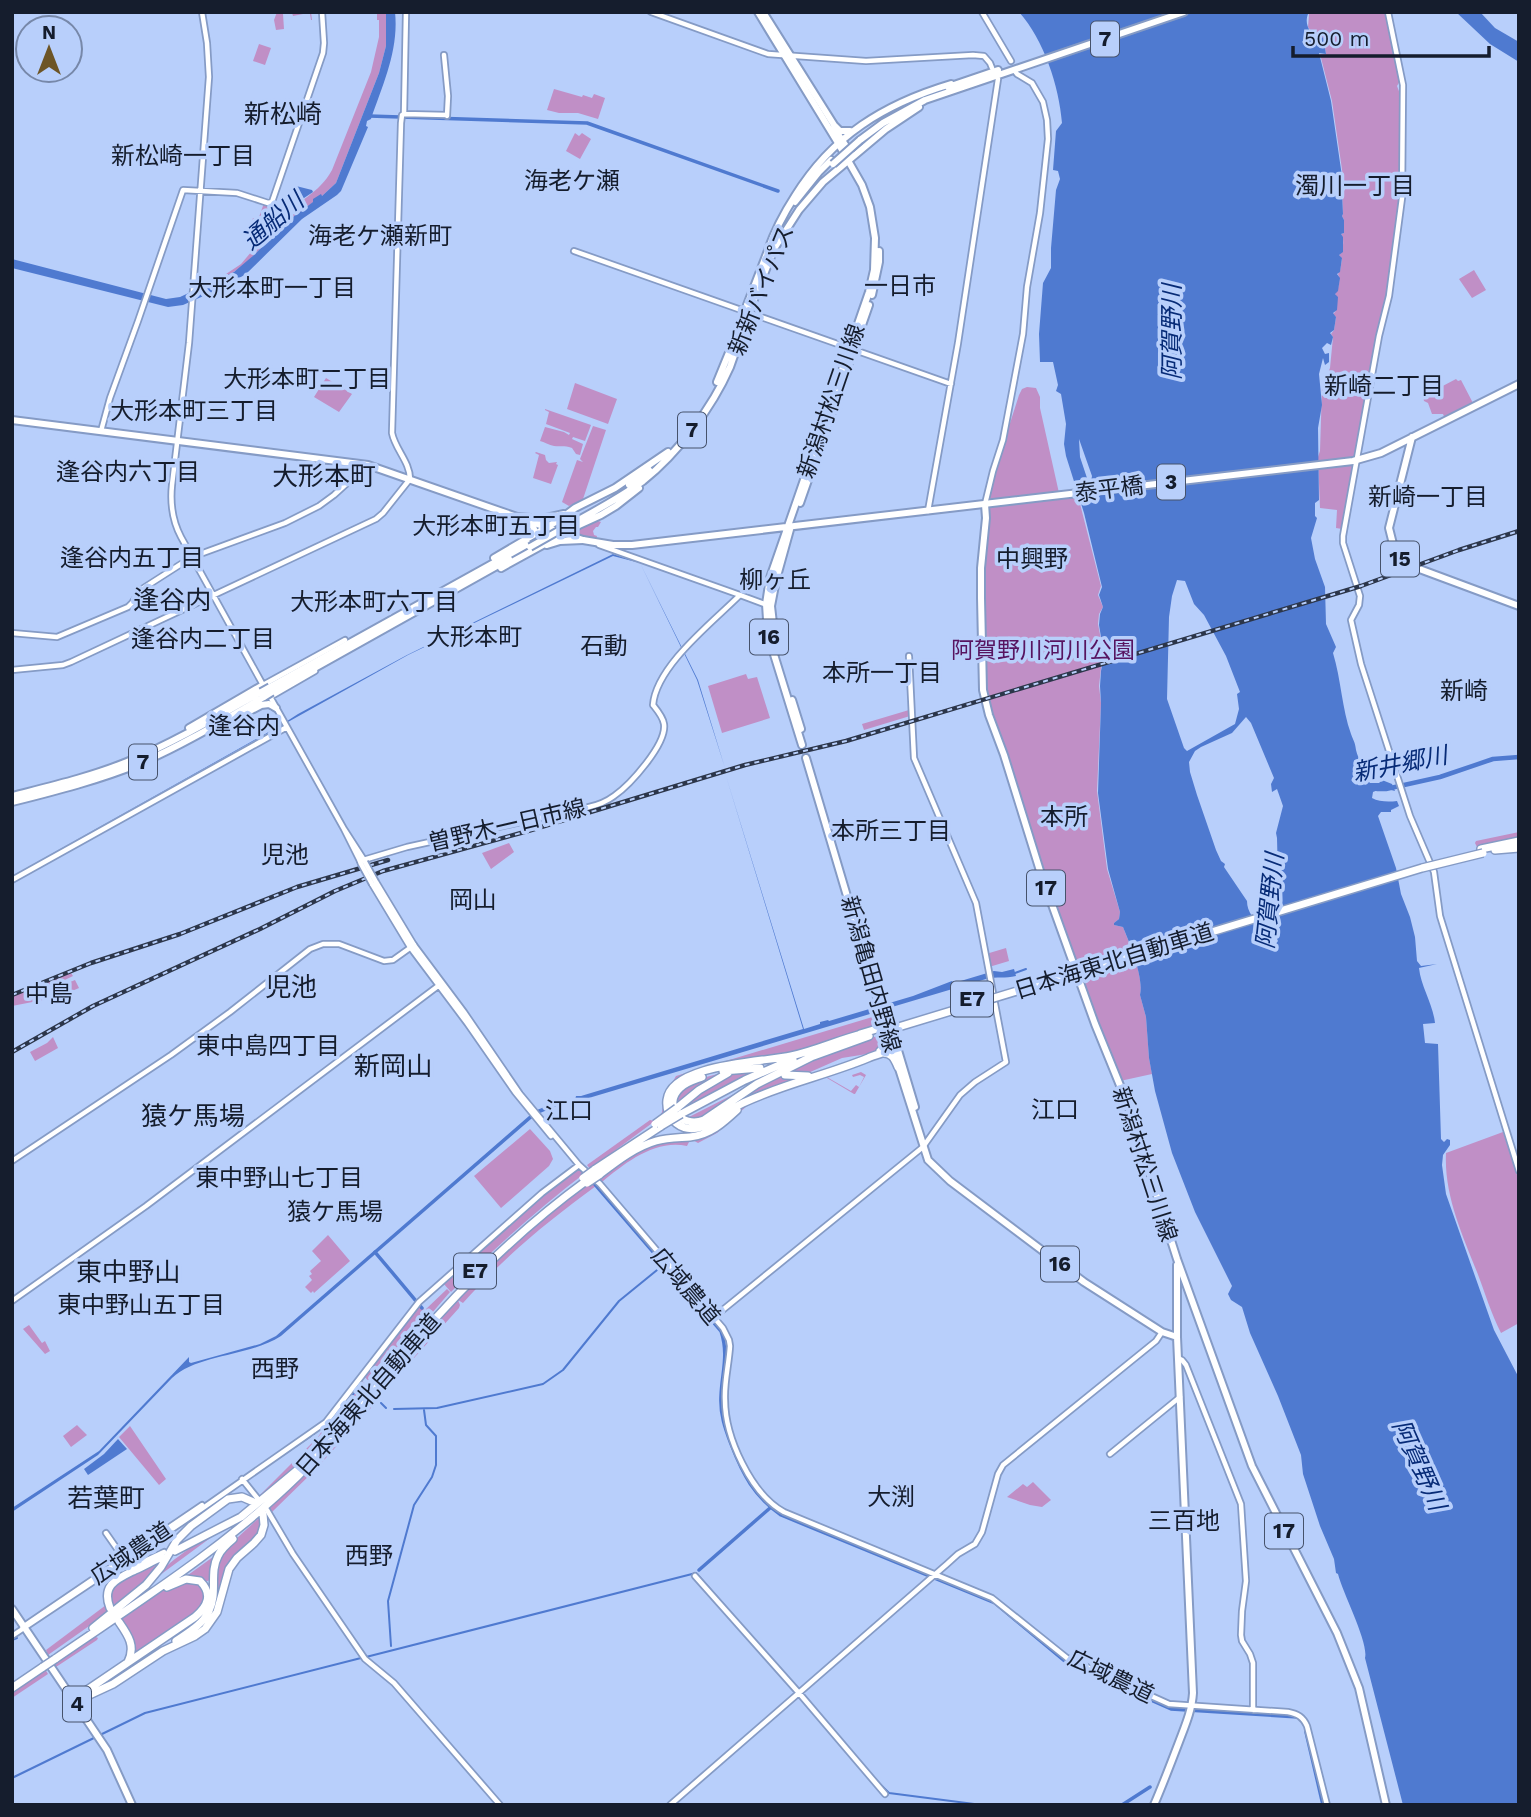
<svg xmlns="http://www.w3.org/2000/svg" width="1531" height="1817" font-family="'Work Sans','Noto Sans JP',sans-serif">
<rect width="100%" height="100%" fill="#b8cffb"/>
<path fill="#c08fc6" d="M277 12H311L312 20H311L310 14H303L293 16 292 13 283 14 284 29 276 30 274 20Z
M377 12H386V46L379 73 336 183 322 196 289 220 243 266 224 278 196 290 197 285 223 276 241 264 269 231 251 224 253 218 258 220 264 203 279 208 274 213 280 219C298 200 319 194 332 170L371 72 379 37V20H377Z
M1308 12H1385L1400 81 1397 86 1400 94 1401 167 1400 199 1391 270 1342 529 1336 528 1337 510 1320 508 1318 457 1320 451 1322 387 1330 368 1333 337 1331 334 1334 330 1336 317 1333 314C1339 310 1337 299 1335 293 1340 287 1340 280 1338 274L1340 271 1342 259 1339 255C1343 251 1345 240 1341 234L1344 233V220L1342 216 1343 214 1342 192 1345 190 1332 101 1320 54H1326L1323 37 1319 39 1316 38 1308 27 1309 15Z
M259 44 271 48 265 65 253 61Z
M554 89 582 97 583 95 592 98 594 94 605 98 598 119 578 113H559L547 110Z
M575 133 579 136 582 133 591 139 580 159 566 151Z
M1474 270 1486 290 1472 298 1459 279Z
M326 378 352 394 339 412 314 397Z
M1456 379 1458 381 1461 380 1474 405 1445 419 1443 414H1432L1428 403 1424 401 1423 397 1427 392 1436 387 1437 389Z
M575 383 617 399 608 424 567 409Z
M1027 387 1036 388 1040 397V408L1059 493 1077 492 1101 586 1098 595 1103 607 1099 614 1098 624 1104 655 1101 668 1099 686 1101 703 1097 791 1107 869 1120 912 1119 919 1114 923V925L1123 927C1130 945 1144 977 1140 995L1146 1017 1149 1058 1152 1074 1120 1081 1061 928 984 691 982 567 988 501 995 470 1019 395 1022 389Z
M545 409 591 425 585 441 573 437 572 439 583 444 580 455 576 454 572 448C563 445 562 447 554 446 549 445 544 442 540 441L545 427 564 432 569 435 570 433 546 424 549 412 545 410Z
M593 426 606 430 583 499 569 506 562 502 577 460 583 462 580 459Z
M536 452 545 455 546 460 549 463 557 462 556 464 558 465 551 484 533 478 539 455 535 453Z
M596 520 601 522 598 527H596L593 531 594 535 597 536 596 541 579 536 576 533V529Z
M746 674 748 679 757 677 770 718 722 733 708 686Z
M909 710 910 716 864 730 862 724Z
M1519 832V837L1477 847 1475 843 1476 841Z
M509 843 514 852 491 869 482 853Z
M1006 948 1009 961 989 967 986 954Z
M71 973 73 976 50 987 51 990 75 980 79 988 58 997 12 1006V996Z
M879 1015 881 1025 860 1030 805 1050 691 1074 667 1113 659 1118 662 1112 665 1095 676 1076Z
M885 1033 883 1049 867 1054 842 1058 808 1073 784 1072 814 1059Z
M53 1037 58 1048 35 1061 30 1052 47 1043Z
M761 1070 677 1113 676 1110 694 1096 731 1073Z
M725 1072 675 1107 679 1091 695 1080Z
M861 1072 866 1075 855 1094H854L827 1078H820L762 1098 748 1105 717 1133 698 1143 691 1139 726 1122 744 1106 755 1100 825 1076 851 1091 856 1085 859 1087 864 1077 860 1075 853 1077 852 1075Z
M779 1075 808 1078 746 1099 705 1124 689 1127 679 1123 681 1121 690 1124 700 1123 741 1095Z
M748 1087 702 1118 685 1119Z
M650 1120 655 1121 590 1169 587 1165Z
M530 1129 550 1151 553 1159 549 1166 501 1208 474 1176Z
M1503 1132 1519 1181V1323L1501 1333C1491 1313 1485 1293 1477 1272 1462 1234 1444 1195 1446 1153Z
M685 1139 689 1142 687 1146C655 1139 625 1163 602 1182H599L596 1178 629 1156 656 1142Z
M579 1170 585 1173C537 1210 493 1249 451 1292L443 1283 558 1182Z
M593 1181 596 1186C548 1221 503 1258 463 1303L458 1300 460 1305 459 1308 396 1378 384 1391 381 1392 378 1390C442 1312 510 1238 593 1181Z
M328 1235 350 1261 314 1293 313 1291 311 1293 305 1287 312 1280 309 1276 312 1274 310 1271 321 1261 312 1251Z
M447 1289 450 1292 371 1384 364 1376 366 1372 419 1305 425 1310Z
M29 1325 42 1343 45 1341 50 1351 45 1354 23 1329Z
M361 1380 369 1387 368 1388 314 1449 260 1499 259 1496 318 1437 322 1431 320 1428 333 1417Z
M374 1395 378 1400 316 1469 272 1512H270L268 1509 305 1472Z
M77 1425 87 1435 71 1447 63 1436Z
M130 1426 166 1479 159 1485 119 1437Z
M1033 1482 1051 1500 1042 1507 1030 1505 1007 1497 1023 1484 1027 1487Z
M261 1516 260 1532 240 1552 209 1622 189 1638 207 1618 215 1567 224 1550Z
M217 1533 156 1578C163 1565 203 1538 217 1533Z
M213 1557 215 1559 212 1579C205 1584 197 1580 189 1577L188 1575Z
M164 1558 149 1578 113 1609 109 1593 113 1585Z
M182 1582H196L206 1592 200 1610 137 1654 134 1653 120 1620 164 1590Z
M106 1605 109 1612 48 1655 46 1650Z
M94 1636 98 1638 97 1640 56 1667 54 1664Z
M45 1669 48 1674 12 1698V1691Z"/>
<path fill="#4f7ad0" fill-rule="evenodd" d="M386 12H395C399 50 383 84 371 119L367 121 366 126 368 127 341 191 337 195 302 219 246 274 224 287 183 305 168 307 12 268V259L166 299 180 297 234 272 254 255 289 220 313 202V199L321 194 322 196 336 183 379 73 386 46Z
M1019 12H1307L1308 14C1304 25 1310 31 1316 39L1319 40 1323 37 1326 54 1319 53 1331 101 1344 190 1342 193 1343 214 1342 216 1344 220V233L1341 234 1343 237V252L1339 255 1342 258 1340 272 1337 274 1340 278 1338 291 1335 294 1338 297 1337 310 1333 313 1336 317 1334 330 1330 333 1333 337 1331 345 1327 343 1322 348 1325 354 1329 353V362L1325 365 1323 358 1319 374 1322 405 1318 428 1319 500 1315 503V516L1317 518 1311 538 1315 559 1325 587 1326 624 1336 647 1333 653C1341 679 1342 709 1351 734 1354 742 1355 742 1356 750 1358 760 1365 766 1364 776L1370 783H1379L1382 780 1392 784 1395 791 1383 788 1373 792 1372 798C1379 802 1389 802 1397 801L1399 806 1391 810V812H1381L1378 816 1396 868 1401 894 1410 917 1415 937 1417 961 1421 966 1437 964 1419 968C1421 987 1433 1004 1435 1023L1423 1024 1425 1043 1438 1044 1441 1139 1444 1142 1447 1139 1450 1140V1145L1443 1155 1442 1165 1446 1194 1494 1330 1519 1378V1805H1403L1365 1658C1369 1643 1343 1594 1338 1574L1336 1573 1334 1559 1320 1526 1303 1474 1301 1455 1278 1396 1250 1333 1242 1307 1231 1300 1228 1294 1232 1286 1195 1212 1172 1153 1155 1091 1149 1058 1146 1017 1140 995C1144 978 1130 944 1123 927L1114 925V923L1119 919 1120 912 1108 869 1098 793 1101 703 1100 686 1101 671 1104 655 1099 625 1100 614 1103 607 1099 595 1102 587 1084 513 1066 456 1064 444 1066 424 1061 394 1056 391 1058 385 1053 362H1040L1039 334 1043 283 1051 268V248L1056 190 1060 179 1058 171 1053 170 1056 131 1062 123C1059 86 1044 40 1019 12ZM1079 439 1092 476 1090 487 1080 457ZM1177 580 1185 581 1194 604 1204 615 1226 656 1240 692 1237 694 1239 709 1235 724 1187 751 1184 748 1167 699 1169 617 1172 596ZM1246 717 1251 723 1274 778 1271 784 1272 792 1277 789 1283 806 1276 833 1277 838 1278 879 1276 890 1278 895C1274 904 1274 933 1278 941L1275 945 1267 934 1264 925C1254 921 1247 912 1247 901L1224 867 1225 864 1221 861 1216 850 1197 795 1190 772 1189 762 1195 751 1201 747 1232 733Z
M1456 12H1480L1495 28 1519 42V62L1490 44Z
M296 186 312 190 313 192 295 204 280 218 275 213 293 196Z
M613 554 640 563 698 680 725 768 697 680 640 563 613 556 408 655 12 876 281 725 298 714 407 655Z
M726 776 804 1029 820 1024V1022L828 1020 829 1021 913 996 952 981 954 983 994 971 1002 972 1014 969 1016 976C1005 979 997 976 986 979L892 1007V1009L890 1008 582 1100H575L576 1096H581L803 1029Z
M559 1101 562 1104 540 1113 531 1119 281 1336C248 1357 198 1354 172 1378L98 1455 12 1512V1508L99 1451 189 1357V1362L191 1363 260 1344 276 1336 529 1116 537 1110Z
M118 1439 127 1449 88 1475 84 1469 104 1454Z"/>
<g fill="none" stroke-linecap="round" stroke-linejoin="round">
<path stroke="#4f7ad0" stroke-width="2" d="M1015 973 1026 969
M562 1103 577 1099
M381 1403 386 1408
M394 1409 437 1408 543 1384 563 1370 619 1301 662 1266
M333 1419 358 1388 364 1386 367 1387
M246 1480 314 1434
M12 1640 17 1638
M391 1646 388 1601 391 1590 414 1505 432 1477 436 1465V1436L426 1425 424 1410
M366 1657 696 1573 738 1621
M12 1668 13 1669
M12 1778 145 1713 361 1658
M877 1781 889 1793 982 1805"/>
<path stroke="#4f7ad0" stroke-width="3.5" d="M369 116 587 123 778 191
M593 1182 721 1331C729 1355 722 1372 721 1396 720 1414 725 1428 731 1444 743 1475 754 1496 781 1515L995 1603 1067 1663 1171 1709 1298 1717
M375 1252 422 1308
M699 1570 770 1508
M1306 1732 1323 1805
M1122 1805 1150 1787"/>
<path stroke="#4f7ad0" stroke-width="4.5" d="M1377 789H1386L1440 777 1493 759 1519 757"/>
<path stroke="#97abd2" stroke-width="6" stroke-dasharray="6 3" stroke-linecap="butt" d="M802 745 806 758"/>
<g stroke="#859bc5" stroke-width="8">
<path id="tertiary" d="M202 12 207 43 209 77 189 343 172 485C170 504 172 520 181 537L263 685
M651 12 768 54 866 61 973 55 984 56 990 63 992 68
M982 12 1011 61
M1388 12 1403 85 1402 198 1389 296 1379 336 1343 536V543L1360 596 1359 605 1351 620 1361 664 1410 816 1434 872 1440 916 1519 1171
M444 55 448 96 447 116
M404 114 447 115
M574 251 951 384
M101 431 110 398 138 321 183 190 237 193 268 203 272 202 323 53 324 43 322 12
M985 504 993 471 1003 440 1023 334 1027 287 1040 213 1048 139 1047 120 1043 102 1032 83 1017 74 1014 70
M928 511 958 343 998 79
M599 545 740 595
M12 633 57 637 128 607 132 603 142 589 192 557 285 523 319 506 334 495 367 465
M12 670 63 665 71 662 376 519 383 513 410 479C410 462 395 449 392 433L401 123 402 115 404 114 406 12
M263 685 345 640
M268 693 344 829
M270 697 315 671
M360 861 344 829 364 860
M12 880 287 727
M414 945 464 1012 520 1094 579 1165 600 1184 723 1328 729 1340 730 1346C729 1364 724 1382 725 1400 725 1437 751 1494 784 1512L992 1598 1067 1658 1169 1704 1288 1712C1298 1714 1303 1717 1307 1726L1327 1805
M410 947 467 1023 515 1092 551 1136
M12 1301 146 1206 442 983
M714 1317 923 1147 960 1095 975 1082 1006 1062 976 903 914 758 909 656
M1178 1358 1182 1360 1186 1365 1241 1504 1246 1581 1242 1611 1241 1635 1242 1641 1250 1654 1253 1663V1710
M1110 1454 1180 1397
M242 1479 258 1499
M267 1510 293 1554 365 1659 394 1683 500 1805
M106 1533 129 1566H134L164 1552
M695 1576 799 1693 885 1794
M22 1629 24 1626 202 1505
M12 1636 193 1515 326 1422 419 1302 542 1193 579 1165
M670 1805 947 1564 958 1554 975 1544 982 1532 998 1474 1003 1465 1156 1341 1162 1332"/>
</g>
<g stroke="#859bc5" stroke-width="8">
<path id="secondary" d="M361 864 360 861 407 847 589 807C598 805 606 802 614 796 630 785 667 744 664 724 663 717 657 710 653 705 656 666 713 622 740 595L767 605
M372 884 410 947
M12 1161 171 1055 230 1012 310 949 323 944H339L384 961 393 960 414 945 376 882"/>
</g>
<g stroke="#859bc5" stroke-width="10">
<path id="primary" d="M758 12 838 143 862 185 870 207 875 238 874 270 869 292 770 578 766 604 768 635 802 745
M834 128 851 154
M872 295 879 262V251
M12 420 368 465 583 540 613 545H632L1353 461 1381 453 1519 384
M1412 437 1389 528 1395 552 1406 564 1519 606
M800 503 869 305
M985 504 986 518 981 568V598L983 690 989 715 1004 755 1041 874 1095 1024 1128 1105 1177 1259 1252 1466 1337 1633 1359 1688 1386 1805
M776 649 771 606 776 580 791 526
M792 700 801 729
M806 758 885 1024
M882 997 915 1107
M888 1034 928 1160 950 1181 1084 1282 1162 1332 1177 1337
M12 1609 107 1750 132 1805
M1154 1805C1163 1784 1171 1763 1179 1742 1185 1726 1192 1710 1193 1693L1177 1337V1265"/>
</g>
<g stroke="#859bc5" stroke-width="10">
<path id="trunk" d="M763 12 834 125 840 131H850
M948 87 998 70
M860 140 883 123 925 100 1184 12
M795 202 819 172 831 160
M768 250C775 230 784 213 795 196 832 136 884 104 951 84
M772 252 799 210 823 182 886 129 919 107
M747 305 769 248
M751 307 774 249
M717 382 744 316
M629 485 649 470
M518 517 542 519 564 514
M560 530C588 515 617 500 643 481 678 453 712 408 730 367 736 350 742 333 748 317
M529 535 532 533 534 529 530 521
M547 545 560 541 583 540
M494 558 559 520 575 508 615 488 668 452
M501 568 579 525 601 515 616 506 639 488
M270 687 528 544
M272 692 509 559
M189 728 263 685
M218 728 261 705 269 704 276 708
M12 796C51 786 90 777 127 762 173 743 217 717 261 692
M12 802C56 791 99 780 141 763 183 745 224 720 264 697"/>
</g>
<g stroke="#859bc5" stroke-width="10">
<path id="motorway" d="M1481 849 1519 841
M1495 850 1519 848
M860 1034 880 1028
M862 1034C838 1040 815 1051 791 1056 763 1062 671 1064 667 1100 666 1108 669 1118 676 1123 699 1141 723 1112 743 1103 783 1084 827 1075 868 1058 877 1054 888 1052 897 1047
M880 1051C892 1044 887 1032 884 1021
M882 1053C892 1052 895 1060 898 1067
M811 1057 869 1036
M723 1071 760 1068
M785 1075 808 1076
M702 1077C694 1080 686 1082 680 1088 662 1105 681 1129 704 1120L757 1084 815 1055
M677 1108 699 1090 728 1073
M681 1114 745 1080 793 1059
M594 1170 661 1126
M599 1175C616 1162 635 1147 656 1141 667 1138 678 1138 690 1137 710 1135 723 1123 737 1110
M175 1551 241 1517 301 1467
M167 1587 186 1579 200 1581C213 1594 208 1606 195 1617L74 1699 72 1703 113 1684 163 1651 195 1636 205 1629 217 1612 229 1569 237 1558 254 1543 261 1535 264 1525 263 1514
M110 1608C101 1585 117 1579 135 1570 144 1566 153 1561 162 1557
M119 1622C128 1635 136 1646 128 1662
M93 1628 146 1585 161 1567 177 1540 191 1526 228 1499 242 1497 256 1503
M176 1641C189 1632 202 1625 209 1611 218 1593 209 1573 218 1556 221 1549 227 1544 233 1539
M55 1659C138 1602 224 1548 297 1477 346 1428 387 1372 433 1321 479 1270 530 1222 586 1181
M12 1688 43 1667"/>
</g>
<use href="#tertiary" stroke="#fff" stroke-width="4.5"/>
<use href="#secondary" stroke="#fff" stroke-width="4.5"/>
<use href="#primary" stroke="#fff" stroke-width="6"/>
<use href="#trunk" stroke="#fff" stroke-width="6"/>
<use href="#motorway" stroke="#fff" stroke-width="7"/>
<g stroke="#2c364a" stroke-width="4.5">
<path id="rail" d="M12 995 91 963 180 934 297 887 388 860
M12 1052 93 1006 260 929 335 891 383 871 528 831 745 765 846 741 1361 586 1459 550 1519 531"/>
</g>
<use href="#rail" stroke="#b8cffb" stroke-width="2" stroke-dasharray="5" stroke-linecap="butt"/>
<g stroke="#859bc5" stroke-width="8" stroke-linecap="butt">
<path id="secondary-bridge" d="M365 862 376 882
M361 864 372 884"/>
</g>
<g stroke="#859bc5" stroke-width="10" stroke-linecap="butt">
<path id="trunk-bridge" d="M833 164 860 140
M744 316 747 305
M748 317 751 307
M530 547 560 530
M261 692 270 687
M264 697 272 692"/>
</g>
<g stroke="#859bc5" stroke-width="10" stroke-linecap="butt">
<path id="motorway-bridge" d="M882 1032 1422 868 1483 853
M655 1124 677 1108
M661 1126 681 1114
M583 1178 594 1170
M587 1183 599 1175
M43 1667 55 1659"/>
</g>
<use href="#secondary-bridge" stroke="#fff" stroke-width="4.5"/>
<use href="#trunk-bridge" stroke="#fff" stroke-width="6"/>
<use href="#motorway-bridge" stroke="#fff" stroke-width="7"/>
</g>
<g text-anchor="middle" stroke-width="7" stroke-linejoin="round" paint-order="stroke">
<g fill="#b8cffb" stroke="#46526b" stroke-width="2">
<rect x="1091" y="21.5" width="28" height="35" rx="5"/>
<rect x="678" y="412.5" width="28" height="35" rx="5"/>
<rect x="1157" y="464.5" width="28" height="35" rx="5"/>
<rect x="1381" y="541.5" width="38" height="35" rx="5"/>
<rect x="750" y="619.5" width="38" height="35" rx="5"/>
<rect x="129" y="744.5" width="28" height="35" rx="5"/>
<rect x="1027" y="870.5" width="38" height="35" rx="5"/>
<rect x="951" y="981.5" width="42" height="35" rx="5"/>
<rect x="1041" y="1246.5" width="38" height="35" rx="5"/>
<rect x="454" y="1253.5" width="42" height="35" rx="5"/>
<rect x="1265" y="1513.5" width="38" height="35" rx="5"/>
<rect x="63" y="1686.5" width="28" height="35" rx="5"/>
</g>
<g font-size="21" font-weight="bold" fill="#151d2d">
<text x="1105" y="46">7</text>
<text x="692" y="437">7</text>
<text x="1171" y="489">3</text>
<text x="1400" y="566">15</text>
<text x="769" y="644">16</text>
<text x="143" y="769">7</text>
<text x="1046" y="895">17</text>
<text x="972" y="1006">E7</text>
<text x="1060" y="1271">16</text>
<text x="475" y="1278">E7</text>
<text x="1284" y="1538">17</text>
<text x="77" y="1711">4</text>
</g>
<g font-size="23" fill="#151d2d" stroke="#b8cffb">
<text transform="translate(761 290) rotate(-68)" y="8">新新バイパス</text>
<text transform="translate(831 401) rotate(-71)" y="8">新潟村松三川線</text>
<text transform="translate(1109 489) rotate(-7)" y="8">泰平橋</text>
<text transform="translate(507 825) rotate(-13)" y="8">曽野木一日市線</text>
<text transform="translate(1114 961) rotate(-17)" y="8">日本海東北自動車道</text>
<text transform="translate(871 974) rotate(74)" y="8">新潟亀田内野線</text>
<text transform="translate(1145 1164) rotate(72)" y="8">新潟村松三川線</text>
<text transform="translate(686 1286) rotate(50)" y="8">広域農道</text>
<text transform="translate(368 1395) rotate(-49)" y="8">日本海東北自動車道</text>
<text transform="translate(131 1553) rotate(-34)" y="8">広域農道</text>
<text transform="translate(1111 1676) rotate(26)" y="8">広域農道</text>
</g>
<g font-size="23" fill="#571460" stroke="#b8cffb">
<text x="1043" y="658">阿賀野川河川公園</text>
</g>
<g font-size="24" fill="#151d2d" stroke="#b8cffb">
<text x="183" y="164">新松崎一丁目</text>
<text x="572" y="189">海老ケ瀬</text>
<text x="1355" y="194">濁川一丁目</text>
<text x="380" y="244">海老ケ瀬新町</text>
<text x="900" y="294">一日市</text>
<text x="272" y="296">大形本町一丁目</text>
<text x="307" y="387">大形本町二丁目</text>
<text x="1384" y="394">新崎二丁目</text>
<text x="194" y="419">大形本町三丁目</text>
<text x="128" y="480">逢谷内六丁目</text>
<text x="1428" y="505">新崎一丁目</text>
<text x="496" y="534">大形本町五丁目</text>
<text x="132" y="566">逢谷内五丁目</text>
<text x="1032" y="567">中興野</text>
<text x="775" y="588">柳ヶ丘</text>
<text x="374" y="610">大形本町六丁目</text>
<text x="474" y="645">大形本町</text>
<text x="203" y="647">逢谷内二丁目</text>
<text x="604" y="654">石動</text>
<text x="882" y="681">本所一丁目</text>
<text x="1464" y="699">新崎</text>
<text x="244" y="734">逢谷内</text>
<text x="1064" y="825">本所</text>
<text x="891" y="839">本所三丁目</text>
<text x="285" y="863">児池</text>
<text x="473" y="908">岡山</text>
<text x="49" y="1002">中島</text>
<text x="268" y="1054">東中島四丁目</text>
<text x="1055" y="1118">江口</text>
<text x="569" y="1119">江口</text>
<text x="279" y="1186">東中野山七丁目</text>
<text x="335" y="1220">猿ケ馬場</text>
<text x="141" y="1313">東中野山五丁目</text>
<text x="275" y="1377">西野</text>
<text x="891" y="1505">大渕</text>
<text x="1184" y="1529">三百地</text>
<text x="369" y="1564">西野</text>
</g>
<g font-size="24" font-style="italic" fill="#072b77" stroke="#b8cffb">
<text transform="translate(273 221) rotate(-41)" y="8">通船川</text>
<text transform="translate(1172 332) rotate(-90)" y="8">阿賀野川</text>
<text transform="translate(1400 764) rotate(-11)" y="8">新井郷川</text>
<text transform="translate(1270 901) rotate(-84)" y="8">阿賀野川</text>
<text transform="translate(1419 1465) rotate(66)" y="8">阿賀野川</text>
</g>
<g font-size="26" fill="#151d2d" stroke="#b8cffb">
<text x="283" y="123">新松崎</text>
<text x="324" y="485">大形本町</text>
<text x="172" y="609">逢谷内</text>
<text x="291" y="996">児池</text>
<text x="393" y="1075">新岡山</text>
<text x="193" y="1125">猿ケ馬場</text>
<text x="128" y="1281">東中野山</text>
<text x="106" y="1507">若葉町</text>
</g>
</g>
<rect width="1531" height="1817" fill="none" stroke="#151d2d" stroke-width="28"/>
<g transform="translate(49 49)"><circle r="33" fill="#b8cffb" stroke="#7788a9" stroke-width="2"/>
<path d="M0-5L12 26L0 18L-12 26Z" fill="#6d5526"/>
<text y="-10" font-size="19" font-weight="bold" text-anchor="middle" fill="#151d2d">N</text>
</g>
<path d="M1293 46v10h196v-10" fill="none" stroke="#151d2d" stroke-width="3.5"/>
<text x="1304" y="46" font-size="21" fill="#151d2d" stroke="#b8cffb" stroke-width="5" paint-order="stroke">500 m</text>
</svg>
